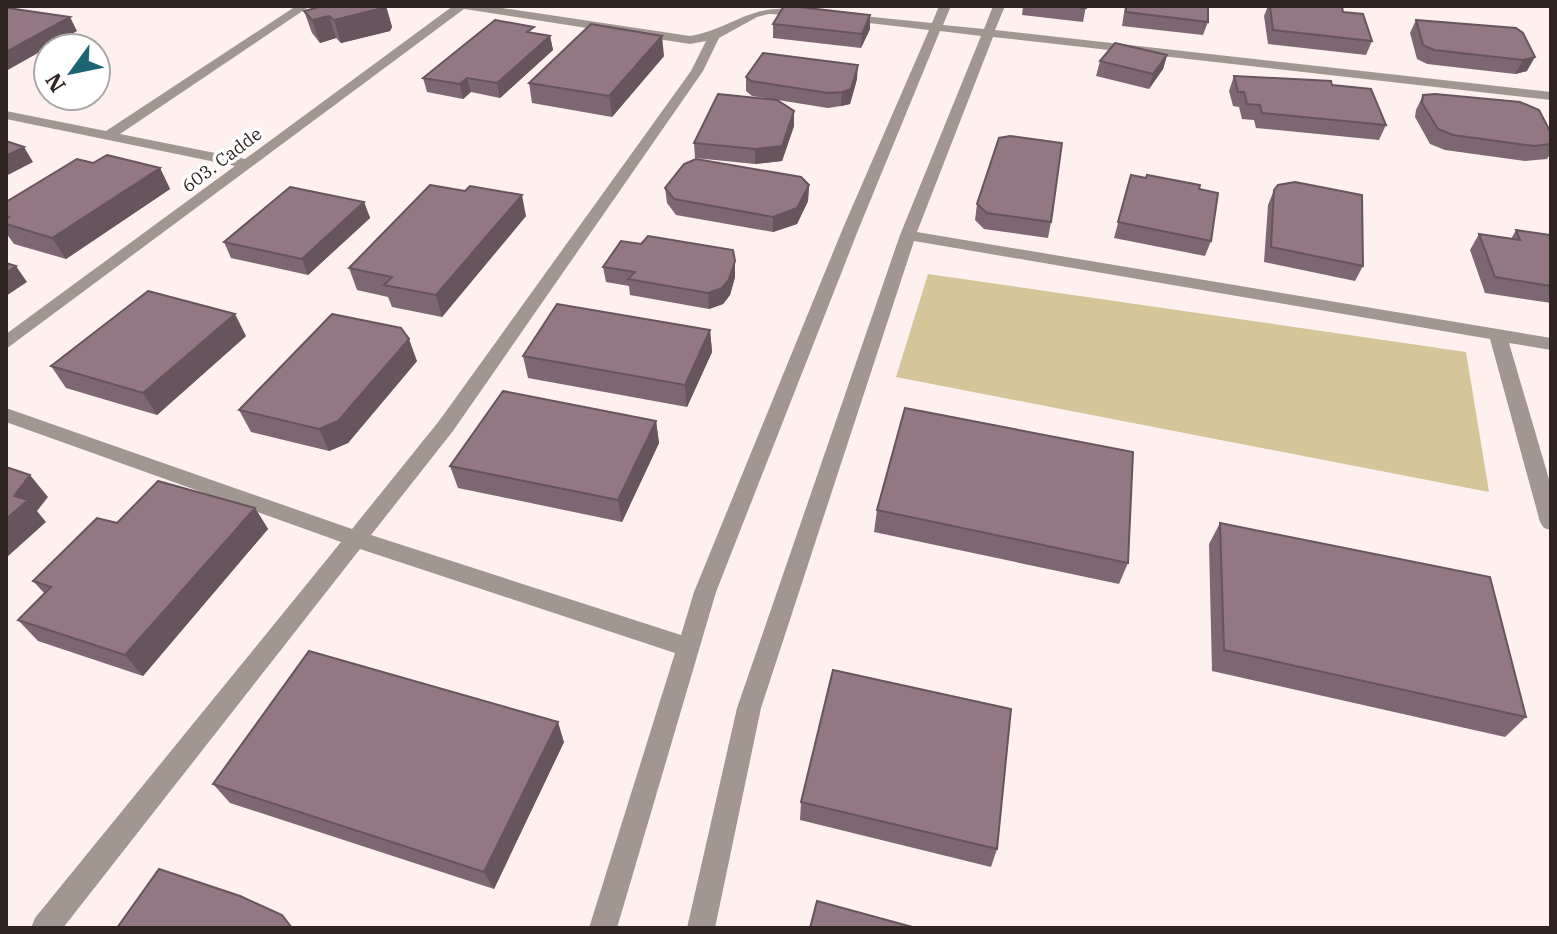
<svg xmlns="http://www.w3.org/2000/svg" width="1557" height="934" font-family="'IBM Plex Serif',serif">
<rect width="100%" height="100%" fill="#fdf0ef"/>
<path fill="#d5c598" d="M928 274 1466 352 1489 492 896 377Z"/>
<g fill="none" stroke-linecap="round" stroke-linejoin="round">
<path fill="#a29790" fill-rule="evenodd" d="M296 6H310L120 134 245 159 453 6H489L690 36C728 30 748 6 789 9 798 9 807 8 814 13L808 16 769 14 757 17 719 38 703 71 453 431 371 535 681 635 694 592 843 228 929 30 843 20 837 17 843 14 932 23 939 6H951L943 25 984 29 993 6H1005L995 30 1551 92V100L993 37 917 232 1551 338V350L1509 343 1551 486V530L1544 528 1540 522 1490 339 914 241 761 708 715 928H687L737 708 900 235 981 36 940 31 859 228 716 592 617 928H589L675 653 360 549 63 928H31L35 918 341 542 6 422V408L352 529 439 421 691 71 706 41 690 44 464 9 6 349V334L235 166 6 119V111L106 131Z"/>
</g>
<path fill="#7e6772" d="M320 6H386L392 27 390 31 341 43 336 38 320 43 312 33 304 11Z
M1023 6H1086L1083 22 1022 15Z
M1125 6H1208V22L1203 35 1122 26Z
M1268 6H1334L1343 12 1372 41 1366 55 1268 44 1264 16Z
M1416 20 1516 28 1527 71 1515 74 1427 64 1417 59 1410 33Z
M773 24 870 29 861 48 773 38Z
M535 33 550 36 553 50 500 98 471 92 463 99 427 92 423 78Z
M1167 55 1163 69 1149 89 1096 76 1100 61Z
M664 56 612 117 532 103 529 83Z
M1234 76 1332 85 1386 125 1379 140 1256 128 1254 120 1242 119 1239 107 1233 106 1229 91Z
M746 77 857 79 850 104 841 106 828 108 752 96 746 91Z
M1423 95 1551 133V153L1547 159 1525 161 1445 150 1430 144 1415 117 1416 110Z
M794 126 782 161 755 164 695 158 694 143Z
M93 163 160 168 170 189 66 259 14 244 6 233V202Z
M1131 175 1199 189 1211 241 1205 256 1114 238Z
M809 185 808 201 797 224 773 232 676 215 667 203 665 188Z
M1274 190 1363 266 1355 281 1264 262 1268 205Z
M465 191 526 216 442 317 392 307 388 297 357 290 349 268Z
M364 202 370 218 308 275 231 258 224 242Z
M977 204 1051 222 1048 238 984 229 975 220Z
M1516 230 1551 235V303L1485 293 1470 250 1479 234 1511 239Z
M641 244 735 277 730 295 723 304 709 309 630 295 629 286 606 282 603 267Z
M710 330 712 352 687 407 528 378 523 356Z
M246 336 157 415 66 388 51 366Z
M417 361 348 443 329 451 251 432 239 410Z
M656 421 659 443 622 522 458 488 450 466Z
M255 508 268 529 143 676 38 641 18 620 44 593 33 581Z
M877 510 1128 563 1119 584 874 532Z
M1220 523 1526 717 1505 737 1212 671 1209 544Z
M564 742 494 889 230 803 213 784Z
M801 802 997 849 991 867 800 820Z"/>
<path fill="#67545c" d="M386 6 392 27 390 31 341 43 334 20Z
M870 15V29L861 48 862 34Z
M329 16 336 38 320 43 312 20Z
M70 17 77 31 6 71V52Z
M550 36 553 50 500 98 497 83Z
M662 36 664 56 612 117 609 96Z
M1167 55 1163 69 1149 89 1153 74Z
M1535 57 1527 71 1515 74 1523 60Z
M858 65 857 79 850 104 841 106 842 92Z
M467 78 471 92 463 99 460 84Z
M794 111V126L782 161 755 164V149Z
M24 147 33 162 6 176V156Z
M160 168 170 189 66 259 52 238Z
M809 185 808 201 797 224 773 232V217Z
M522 195 526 216 442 317 436 295Z
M364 202 370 218 308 275 302 259Z
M735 261V277L730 295 723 304 709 309 708 293Z
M16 266 27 282 6 296V273Z
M235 314 246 336 157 415 143 393Z
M710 330 712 352 687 407 685 385Z
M409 339 417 361 348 443 329 451 319 429Z
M656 421 659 443 622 522 618 500Z
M30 475 48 497 37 511 46 522 6 558V519L14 496Z
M255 508 268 529 143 676 125 655Z
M558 722 564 742 494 889 484 872Z"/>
<path fill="#937884" stroke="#67545c" stroke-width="2" d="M323 6H385L383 8 334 20 329 16 312 20 304 11Z
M784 6H790L870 15 862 34 773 24Z
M1064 6H1086V8Z
M1126 6H1208V22L1126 12Z
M1270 6H1334L1342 7 1343 12 1363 14 1372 41 1273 30Z
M8 8 70 17 6 52V9Z
M495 20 534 27 527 32 550 36 497 83 467 78 460 84 423 78Z
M1416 20 1516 28 1523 33 1535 57 1523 60 1434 50 1423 45Z
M591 24 662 36 609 96 529 83Z
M1115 43 1167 55 1153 74 1100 61Z
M763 53 858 65 851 89 842 92 828 93 751 81 746 77Z
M1234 76 1331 81 1332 85 1371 89 1386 125 1262 113 1260 105 1247 104 1244 92H1238Z
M718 94 777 100 794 111 782 146 755 149 694 143Z
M1435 94 1520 102 1539 110 1551 133V144L1534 146 1453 135 1438 129 1422 103 1423 95Z
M1010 136 1062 143 1051 222 987 213 977 204 999 138Z
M6 141 24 147 6 156Z
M107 155 160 168 52 238 6 224V219L9 217 6 216V202L77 159 93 163Z
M696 159 801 177 809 185 797 208 773 217 674 199 665 188 684 164Z
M1131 175 1146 178 1147 175 1200 185 1199 189 1218 193 1211 241 1118 222Z
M1295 182 1362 195 1363 266 1271 247 1274 190 1278 185Z
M430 185 465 191 470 186 522 195 436 295 384 285 392 277 349 268Z
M290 187 364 202 302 259 224 242Z
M1516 230 1551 235V286L1495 277 1479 234 1520 240Z
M648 236 733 250 735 261 729 279 722 288 708 293 628 279 635 272 603 267 621 241 641 244Z
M6 263 16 266 6 273Z
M148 291 235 314 143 393 51 366Z
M557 304 710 330 685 385 523 356Z
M332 314 401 328 409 339 338 421 319 429 239 410Z
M503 391 656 421 618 500 450 466Z
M905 408 1133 452 1128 563 877 510Z
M6 467 30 475 14 496 28 500 6 519Z
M158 481 255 508 125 655 18 620 51 587 33 581 97 518 117 523Z
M1220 523 1490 577 1526 717 1224 650Z
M309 651 558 722 484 872 213 784Z
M833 670 1011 709 997 849 801 802Z
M159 869 240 896 282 915 292 928H117Z
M817 901 916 928H810Z"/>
<g text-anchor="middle" stroke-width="7" stroke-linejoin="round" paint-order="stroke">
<g font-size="18" fill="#302423" stroke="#fff">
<text transform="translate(222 160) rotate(-37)" y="6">603. Cadde</text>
</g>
</g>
<rect width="1557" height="934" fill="none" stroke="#302423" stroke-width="16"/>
<g transform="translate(72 72) rotate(237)"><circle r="38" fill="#ffffff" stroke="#aca7a7" stroke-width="2"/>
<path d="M0-6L14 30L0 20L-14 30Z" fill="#1e6574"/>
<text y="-12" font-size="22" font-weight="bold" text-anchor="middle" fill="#302423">N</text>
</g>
</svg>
